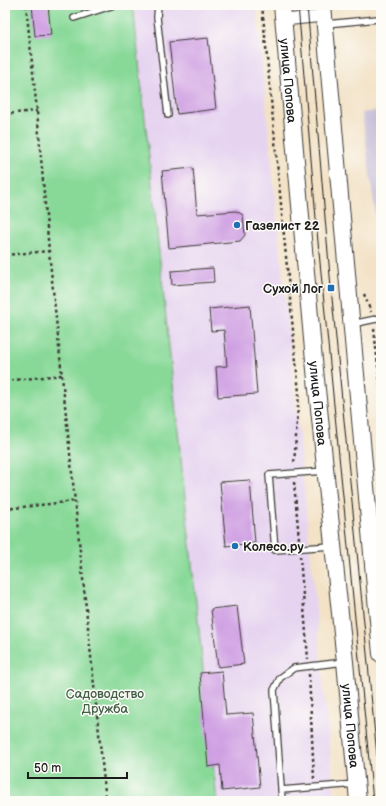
<svg xmlns="http://www.w3.org/2000/svg" width="386" height="806" font-family="'Balsamiq Sans',sans-serif">
<rect width="100%" height="100%" fill="#fdfcf7"/>
<filter id="ink" filterUnits="userSpaceOnUse"><feTurbulence type="fractalNoise" baseFrequency=".025" numOctaves="2"/><feDisplacementMap in="SourceGraphic" scale="8" xChannelSelector="R" yChannelSelector="G"/><feConvolveMatrix kernelMatrix="1 2 1 2 8 2 1 2 1" color-interpolation-filters="sRGB"/></filter>
<filter id="wash" filterUnits="userSpaceOnUse"><feTurbulence type="fractalNoise" baseFrequency=".012" numOctaves="4" result="noise"/><feDisplacementMap in="SourceGraphic" scale="16" xChannelSelector="R" yChannelSelector="G"/><feGaussianBlur stdDeviation="0.9" result="paint"/><feColorMatrix in="noise" values="0 0 0 0 0 0 0 0 0 0 0 0 0 0 0 0 0 1.4 0 .05"/><feComposite in="paint" operator="in"/></filter>
<g filter="url(#wash)">
<rect width="100%" height="100%" fill="#f3e2c6"/>
<path fill="#e6d3f0" d="M133 5H256L335 801H217Z"/>
<path fill="#c8c0d8" d="M381 110V219L376 220 362 113Z"/>
<path fill="#88d998" stroke="#527a5a" d="M5 5H133L217 801H5Z"/>
<g id="blocks">
<path fill="#ce9de2" d="M32 5H48L51 35 35 36Z
M208 38 216 109 177 114 169 42Z
M193 168 197 214 236 211 243 215 245 235 240 241 169 248 162 171Z
M213 268 214 282 172 285 171 271Z
M250 305 257 394 218 397 216 367 227 366 224 330 211 331 209 309Z
M250 480 255 543 226 546 220 482Z
M237 606 244 664 218 667 211 609Z
M222 671 226 715 253 713 260 787 222 791 220 765 208 767 200 673Z"/>
</g>
</g>
<g filter="url(#ink)">
<use href="#blocks" fill-opacity="0" stroke="#3c3a36" stroke-width="1"/>
<g fill="none" stroke-linecap="round" stroke-linejoin="round">
<g stroke="#3c3a36" stroke-width="8">
<path id="lane" d="M158 5 157 17 168 115
M74 18 114 5
M326 24 378 19
M352 324 381 318
M325 471 269 475 275 550 331 546
M281 790 356 784
M282 801 274 690 280 678 294 668 344 662"/>
</g>
<g stroke="#3c3a36" stroke-width="13">
<path id="street" d="M284 20 324 16"/>
</g>
<g stroke="#3c3a36" stroke-width="18">
<g id="secondary">
<path id="s1" d="M282 5 313 350 345 662 358 801"/>
<path d="M323 5 381 654"/>
</g>
</g>
<path stroke="#3c3a36" stroke-width="2.5" stroke-dasharray="3 3" stroke-linecap="butt" d="M26 5 37 111 49 251 106 801
M262 5 299 393 294 465
M5 114 37 111
M5 255 49 251
M364 294 371 312
M374 329 381 393
M5 381 62 375
M294 482 299 539
M5 509 75 501
M300 556 308 659
M309 674 314 779"/>
<use href="#lane" stroke="#fff" stroke-width="5.5"/>
<use href="#street" stroke="#fff" stroke-width="11"/>
<use href="#secondary" stroke="#fff" stroke-width="16"/>
<path stroke="#1c1c1c" stroke-width="1" d="M298 5 318 242 373 801
M307 5 331 288 381 796"/>
</g>
</g>
<g fill="#1f6fb2" stroke="#fdfcf7" stroke-width="1.5">
<circle cx="237" cy="225" r="4"/>
<rect x="327" y="284" width="8" height="8" rx="2"/>
<circle cx="235" cy="546" r="4"/>
</g>
<g text-anchor="middle" stroke-width="3" stroke-linejoin="round" paint-order="stroke">
<g font-size="13" fill="#1c1c1c" stroke="#fdfcf7">
<text dy="5" stroke="none"><textPath href="#s1" startOffset="76">улица Попова</textPath></text>
<text dy="5" stroke="none"><textPath href="#s1" startOffset="400">улица Попова</textPath></text>
<text dy="5" stroke="none"><textPath href="#s1" startOffset="724">улица Попова</textPath></text>
</g>
<g font-size="13" font-weight="bold" fill="#1c1c1c" stroke="#fdfcf7" text-anchor="start">
<text x="245" y="230">Газелист 22</text>
<text x="323" y="293" text-anchor="end">Сухой Лог</text>
<text x="243" y="551">Колесо.ру</text>
</g>
<g font-size="13" fill="#425e47" stroke="#fdfcf7">
<text x="105" y="698">Садоводство<tspan x="105" dy="15">Дружба</tspan></text>
</g>
</g>
<rect width="386" height="806" fill="none" stroke="#fdfcf7" stroke-width="20"/>
<path d="M28 772v6h99v-6" fill="none" stroke="#1c1c1c" stroke-width="2"/>
<text x="34" y="772" font-size="12" fill="#1c1c1c" stroke="#fdfcf7" stroke-width="3" paint-order="stroke">50 m</text>
</svg>
